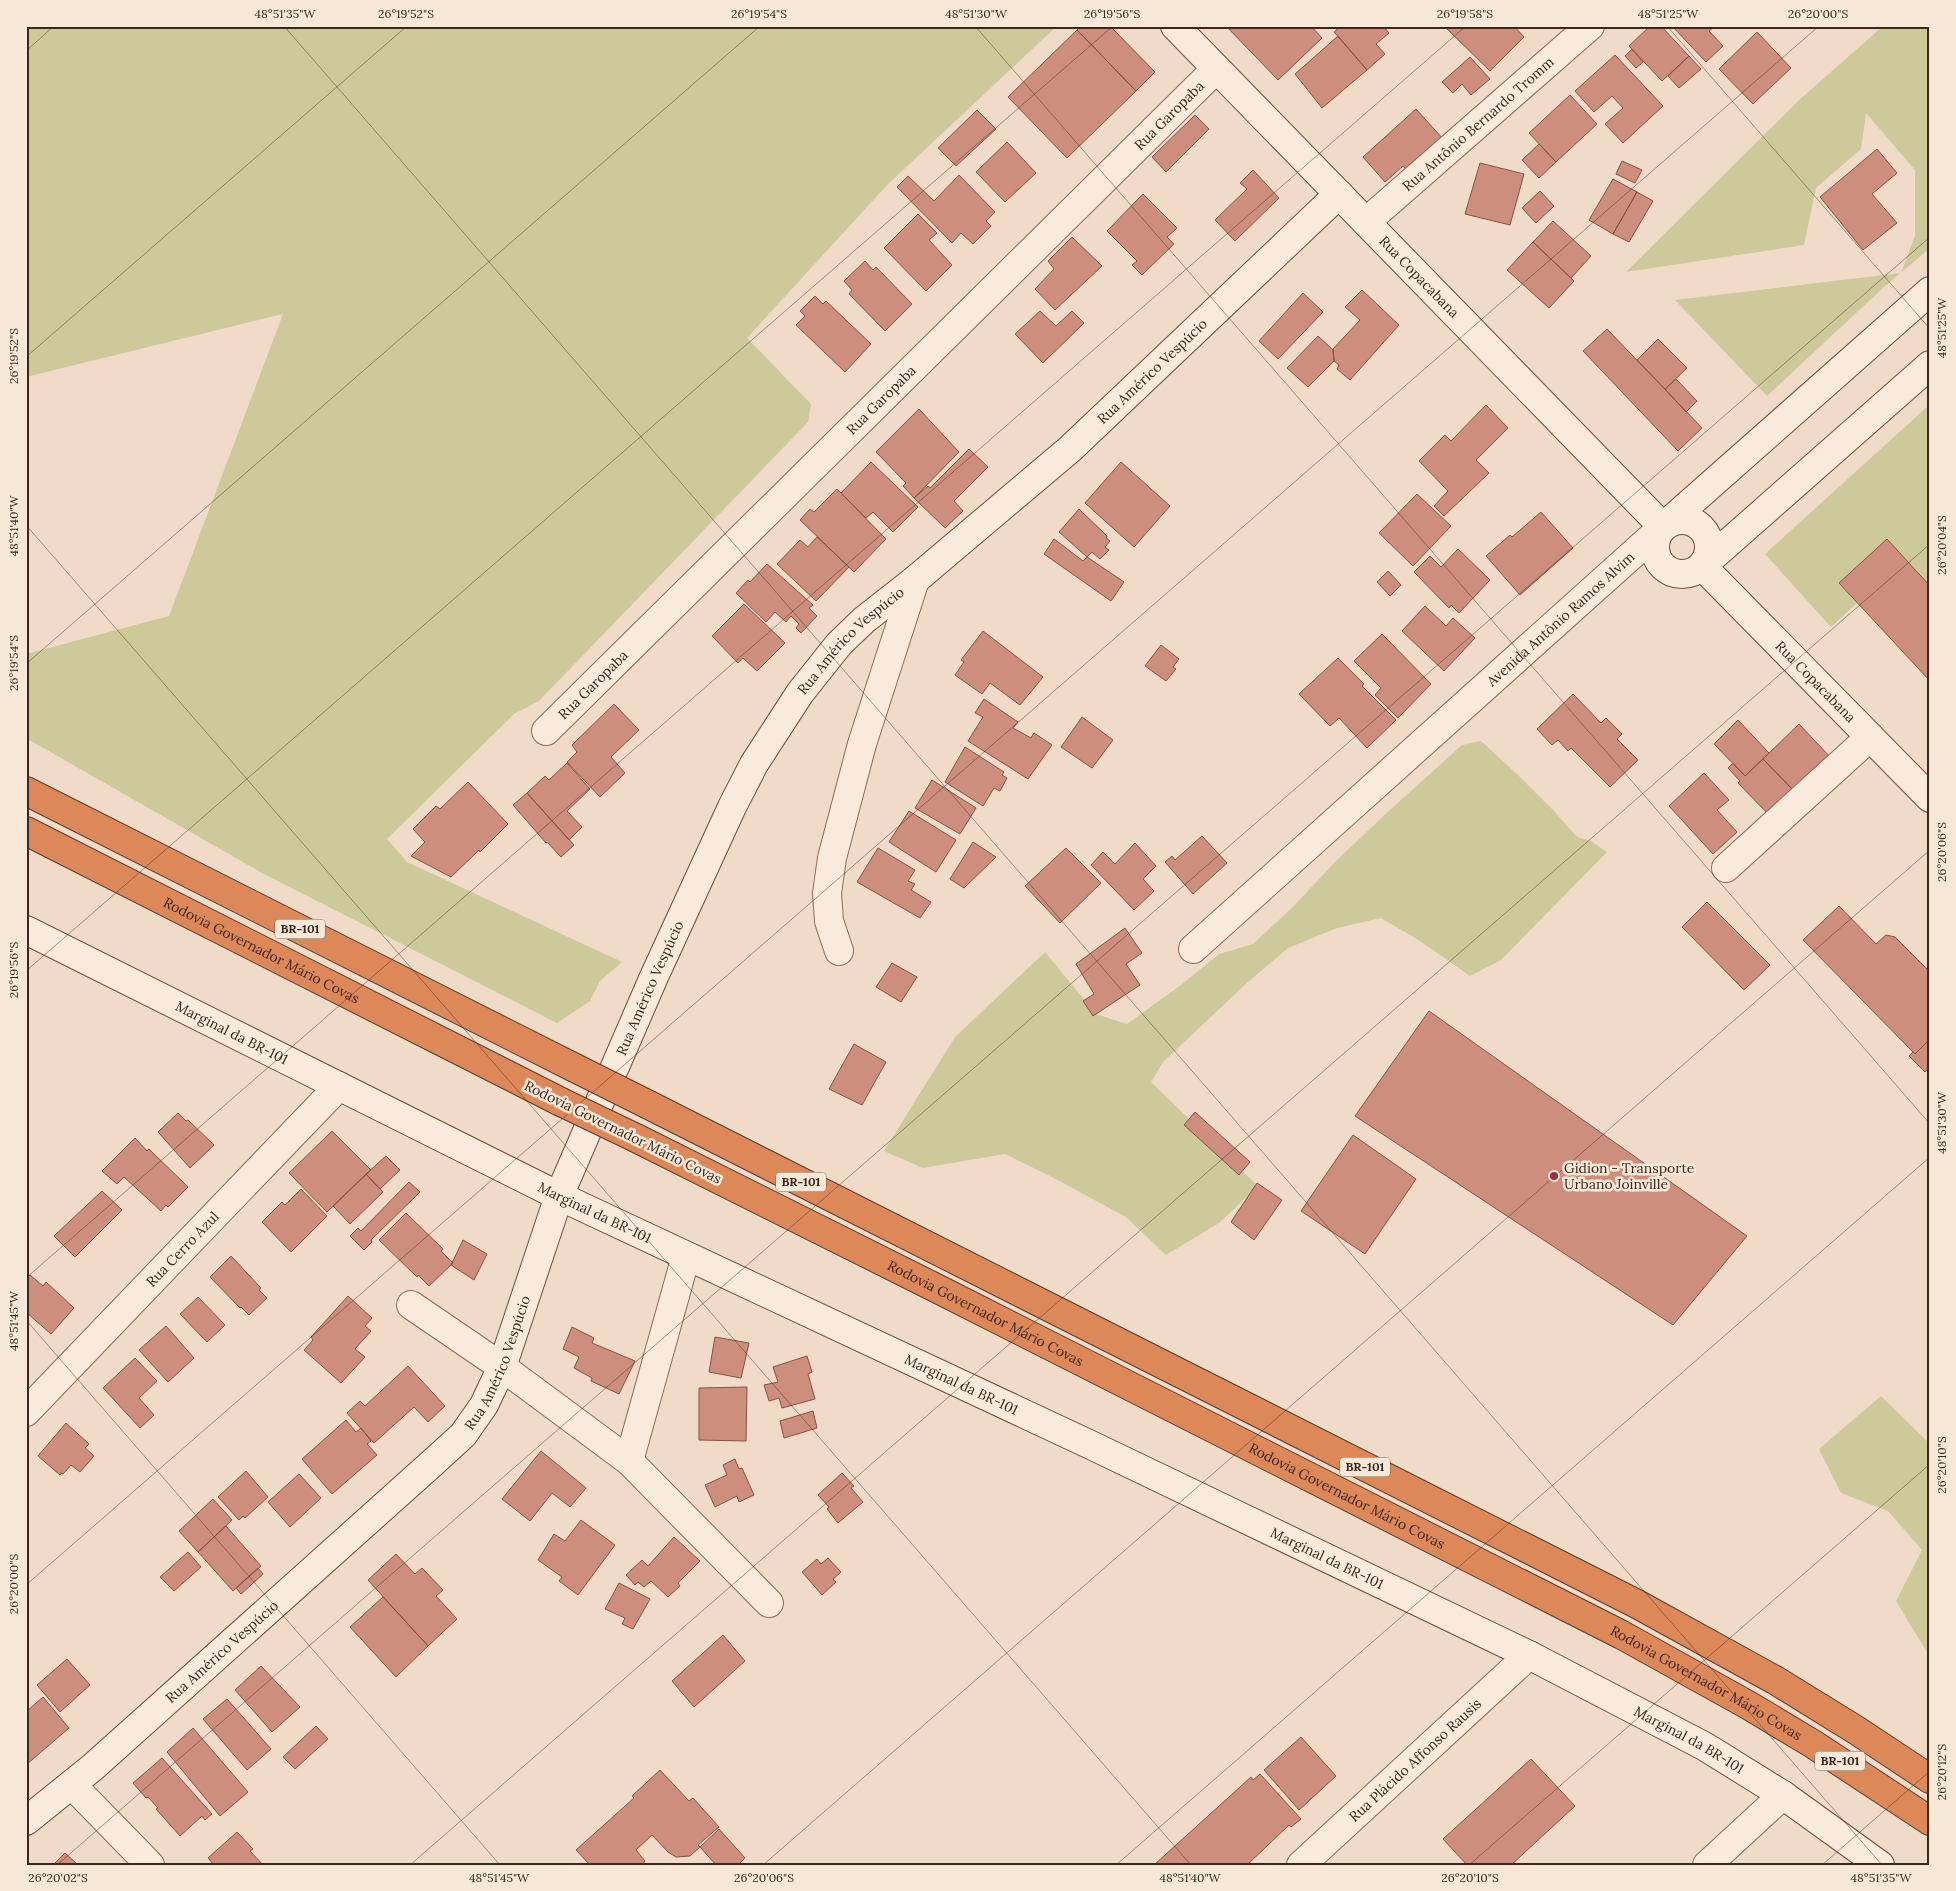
<svg xmlns="http://www.w3.org/2000/svg" width="1956" height="1891" font-family="Lora,serif">
<rect width="100%" height="100%" fill="#efdbc7"/>
<path fill="#cdc99b" d="M26 26H1057L888 184 747 338 811 404 808 422 539 701 514 714 387 839 407 862 622 962 600 981 590 1001 557 1023 262 873 26 738V654L169 616 283 314 26 377Z
M1883 26H1930V248L1884 287 1767 396 1675 300 1901 273 1915 236V170L1866 113 1861 149 1816 188 1804 245 1626 272 1797 102Z
M1927 407 1930 410V586L1887 539 1840 583 1857 603 1831 627 1765 554Z
M1481 741 1519 776 1554 811 1577 837 1591 841 1607 852 1501 960 1470 976 1420 941 1381 918 1337 928 1288 948 1248 982 1163 1062 1151 1082 1258 1186 1219 1223 1166 1255 1126 1217 1050 1176 1005 1154 923 1168 884 1151 955 1037 1045 952 1096 1014 1127 1024 1181 985 1219 954 1253 944 1292 908 1336 861 1391 809 1462 745Z
M1881 1396 1930 1444V1657L1896 1601 1922 1550 1888 1511 1841 1493 1819 1449Z"/>
<path fill="#cd8e7d" stroke="#8a5042" d="M1081 26H1110L1155 72 1136 91 1077 30Z
M1226 26H1311L1322 38 1278 80Z
M1341 26H1383L1389 33 1376 44 1385 54 1367 70 1334 32Z
M1444 26H1514L1524 37 1490 71Z
M1650 26H1661L1689 56 1662 81 1629 46Z
M1672 26H1715L1709 31 1723 46 1706 62Z
M1077 30 1136 91 1067 158 1008 97Z
M1757 32 1791 68 1753 104 1719 69Z
M1338 36 1367 70 1322 108 1295 74Z
M1632 49 1643 62 1636 68 1625 56Z
M1615 55 1663 106 1623 143 1605 124 1623 108 1612 96 1594 112 1575 91Z
M1689 56 1701 69 1679 88 1668 76Z
M1470 57 1490 79 1471 95 1462 84 1453 93 1442 82Z
M1570 95 1597 124 1556 162 1529 133Z
M1416 109 1444 140 1409 172 1403 166 1385 182 1363 157Z
M977 110 996 129 956 166 938 148Z
M1195 115 1209 129 1166 172 1152 157Z
M1007 142 1036 173 1005 202 976 172Z
M1539 144 1556 162 1539 178 1522 160Z
M1877 149 1897 173 1872 194 1897 223 1863 250 1820 197Z
M1622 161 1642 170 1635 183 1616 174Z
M1480 163 1524 174 1510 225 1465 214Z
M1253 170 1279 198 1235 241 1215 220 1247 189 1240 183Z
M959 175 995 212 986 221 991 226 973 244 961 233 952 243 897 187 908 176 934 201Z
M1613 179 1637 192 1613 234 1589 220Z
M1540 191 1554 206 1536 223 1522 208Z
M1637 192 1653 201 1629 242 1613 234Z
M1143 194 1177 228 1167 237 1174 244 1142 275 1132 265 1137 261 1107 231Z
M918 214 937 233 929 240 952 265 926 291 884 248Z
M1553 221 1591 256 1571 278 1533 242Z
M1072 237 1102 266 1055 310 1035 289 1054 269 1048 261Z
M1533 242 1574 281 1549 308 1507 270Z
M865 261 873 270 876 267 912 304 885 331 849 294 852 290 844 281Z
M1362 290 1399 325 1350 380 1337 369 1339 365 1334 361 1333 349 1360 320 1345 307Z
M1303 293 1323 312 1278 359 1259 341Z
M815 296 823 304 826 301 871 344 845 372 796 325 805 316 800 311Z
M1040 311 1056 326 1072 311 1084 323 1043 363 1015 334Z
M1607 329 1702 428 1678 451 1583 351Z
M1318 336 1333 350 1334 361 1308 387 1287 368Z
M1658 339 1687 368 1665 389 1637 360Z
M1676 379 1697 401 1686 412 1665 389Z
M1486 405 1508 428 1476 460 1489 473 1444 516 1434 506 1448 491 1419 461 1445 435 1451 441Z
M919 409 959 452 914 498 903 486 906 483 876 452Z
M969 449 988 467 954 501 963 511 945 528 914 498 928 486 930 488Z
M871 462 918 507 893 532 873 512 866 518 841 493Z
M1121 462 1170 506 1134 547 1085 503Z
M837 489 886 539 854 572 800 520 810 509 814 512Z
M1417 494 1451 526 1413 566 1379 533Z
M1079 509 1107 536 1106 538 1110 541 1105 547 1109 550 1100 559 1092 552 1087 557 1059 532Z
M1541 512 1573 548 1520 595 1486 556 1510 535 1512 537Z
M817 537 849 567 816 601 777 564 800 540 808 547Z
M1054 539 1083 561 1087 557 1124 582 1111 601 1044 554Z
M1887 539 1930 586V681L1839 583Z
M1458 549 1490 580 1459 613 1451 605 1449 608 1414 572 1430 556 1441 567Z
M767 564 813 605 809 608 817 616 801 633 796 628 799 624 791 616 786 622 775 612 766 622 736 593 748 580 750 582Z
M1388 571 1401 585 1390 596 1377 582Z
M744 604 785 643 757 671 743 658 738 663 712 636Z
M1425 606 1446 626 1453 618 1475 638 1444 671 1402 631Z
M983 631 1043 677 1020 705 990 683 982 694 955 675 964 662 961 660Z
M1382 634 1431 684 1398 718 1375 695 1381 688 1354 661Z
M1161 645 1179 659 1173 667 1176 669 1166 681 1145 666Z
M1338 658 1364 684 1362 686 1396 720 1367 748 1339 718 1330 726 1299 694Z
M1573 694 1601 723 1606 718 1622 734 1617 739 1638 760 1610 787 1571 748 1568 751 1558 740 1552 745 1537 729Z
M984 699 1018 722 1013 728 1031 738 1034 733 1052 745 1028 779 968 741 983 717 975 713Z
M614 704 639 730 611 757 625 773 600 797 567 762 577 752 572 745Z
M1082 717 1113 740 1092 768 1061 747Z
M1738 720 1769 753 1745 776 1714 744Z
M1799 724 1832 759 1795 792 1763 759Z
M965 747 1004 772 1002 775 1007 778 1000 791 994 788 983 806 945 782Z
M1763 759 1795 792 1770 816 1738 783 1740 781 1728 768 1733 763 1745 776Z
M567 763 590 789 567 811 582 827 569 840 527 793 545 776 549 780Z
M1704 773 1729 800 1717 810 1737 832 1713 854 1669 806Z
M932 780 976 808 960 834 915 808Z
M468 782 508 824 480 852 479 850 451 877 411 856 425 842 413 829 436 806 440 809Z
M527 793 574 845 561 857 547 842 546 843 513 805Z
M909 811 956 840 936 872 889 842Z
M1202 836 1227 863 1193 894 1165 862 1172 856 1175 860Z
M973 842 996 857 964 888 950 879Z
M1135 843 1156 866 1143 879 1154 891 1134 910 1091 865 1103 852 1115 864Z
M878 848 915 870 908 881 915 884 911 890 931 902 920 918 857 882Z
M1066 848 1101 883 1060 923 1025 886Z
M1707 902 1770 965 1744 990 1682 927Z
M1839 906 1876 944 1886 935 1895 937 1930 972V991L1927 995 1930 998V1039L1915 1054 1803 940Z
M1125 928 1142 953 1126 964 1140 985 1093 1016 1083 1001 1094 994 1076 964Z
M892 963 917 977 901 1002 876 987Z
M1429 1011 1747 1236 1673 1325 1355 1116Z
M1930 1039V1063L1927 1066 1929 1068 1925 1072 1909 1056 1913 1052 1915 1054Z
M854 1044 886 1062 862 1105 829 1089Z
M1195 1112 1250 1162 1239 1175 1184 1125Z
M178 1113 186 1121 188 1120 214 1145 190 1168 158 1132Z
M332 1131 371 1170 327 1212 289 1173Z
M1353 1135 1416 1179 1365 1254 1301 1211Z
M135 1138 147 1151 149 1149 188 1187 168 1207 166 1205 161 1211 124 1177 117 1184 102 1171Z
M386 1156 400 1170 380 1189 366 1174Z
M366 1174 383 1192 350 1224 333 1206Z
M409 1182 420 1192 371 1240 372 1242 364 1250 350 1236 358 1228 361 1231Z
M1257 1183 1282 1200 1254 1240 1231 1222Z
M301 1189 327 1216 291 1252 262 1222 282 1202 285 1205Z
M102 1191 122 1210 75 1257 54 1236Z
M406 1213 443 1249 441 1251 453 1263 429 1286 418 1275 417 1277 379 1240Z
M463 1240 487 1254 474 1280 451 1265Z
M231 1256 261 1288 259 1290 267 1298 249 1315 241 1307 240 1308 210 1277Z
M30 1275 43 1286 46 1282 74 1308 51 1334 26 1312V1279Z
M348 1296 372 1318 365 1326 371 1331 355 1349 365 1357 341 1383 304 1350 313 1340 311 1337Z
M198 1297 225 1325 207 1342 180 1314Z
M166 1326 194 1358 168 1382 139 1350Z
M572 1327 594 1338 592 1343 635 1361 619 1394 591 1381 592 1378 574 1368 579 1357 563 1349Z
M715 1337 749 1343 741 1378 709 1372Z
M807 1356 812 1372 808 1374 815 1399 782 1408 779 1398 769 1401 764 1385 778 1382 773 1367Z
M135 1358 157 1381 139 1398 154 1415 140 1428 103 1388Z
M408 1366 445 1406 428 1422 414 1407 374 1443 347 1413 360 1401 365 1406Z
M747 1387 746 1441 699 1440V1388Z
M813 1411 817 1428 784 1438 780 1421Z
M346 1420 356 1432 361 1428 371 1441 367 1444 377 1455 332 1494 302 1459Z
M66 1423 89 1444 85 1448 94 1456 80 1472 71 1465 63 1474 61 1473 60 1475 38 1456Z
M541 1451 586 1488 570 1507 552 1493 530 1521 502 1499Z
M735 1459 739 1469 742 1468 754 1495 739 1502 737 1496 715 1507 705 1485 727 1475 723 1465Z
M246 1471 268 1497 245 1518 243 1516 239 1520 218 1497Z
M842 1473 854 1486 851 1488 863 1502 838 1523 827 1509 829 1507 818 1495Z
M299 1474 321 1498 290 1527 268 1502Z
M213 1499 232 1520 198 1552 179 1531Z
M581 1520 615 1545 578 1595 559 1581 562 1577 538 1560 554 1534 565 1541Z
M226 1526 261 1566 233 1591 198 1552Z
M674 1537 700 1561 678 1583 680 1586 668 1597 651 1581 644 1587 638 1582 635 1585 626 1575 642 1560 648 1566Z
M188 1552 201 1567 174 1591 160 1577Z
M396 1554 415 1574 422 1568 443 1590 436 1596 457 1619 428 1646 368 1580Z
M828 1558 841 1572 833 1579 836 1582 822 1595 802 1572 817 1559 821 1564Z
M258 1568 263 1574 241 1594 236 1588Z
M619 1583 650 1599 633 1629 622 1624 625 1618 605 1609Z
M383 1597 428 1646 396 1677 350 1627Z
M723 1635 745 1661 694 1707 672 1681Z
M67 1659 90 1685 60 1712 37 1685Z
M261 1666 300 1707 272 1732 235 1690Z
M43 1697 69 1728 26 1765V1712Z
M227 1699 271 1749 247 1770 203 1719Z
M316 1726 328 1739 295 1769 283 1757Z
M193 1728 248 1792 220 1816 167 1752Z
M1301 1737 1336 1776 1299 1810 1264 1770Z
M162 1758 212 1814 205 1820 202 1816 180 1836 156 1809 158 1808 148 1797 146 1798 133 1783Z
M1531 1759 1575 1806 1511 1865H1467L1443 1839Z
M660 1770 689 1801 693 1798 719 1827 698 1845 700 1847 690 1856 676 1857 668 1852 652 1835 636 1850 645 1861 642 1865H590L576 1850 634 1798 632 1796Z
M1260 1774 1301 1819 1291 1827 1289 1825 1247 1865H1154L1251 1777 1253 1780Z
M719 1829 745 1858 738 1865H716L700 1847Z
M237 1832 253 1849 250 1851 263 1865H214L208 1858Z
M65 1853 78 1865H53Z"/>
<g fill="none" stroke-linecap="round" stroke-linejoin="round">
<g stroke="#8b6b5c" stroke-width="30">
<g id="street">
<path id="s1" d="M1366 222 1590 26"/>
<path id="s2" d="M546 731 1216 69"/>
<path d="M1726 868 1870 737"/>
<path id="s3" d="M1193 949 1663 527"/>
<path d="M839 951 829 921 827 893 832 858 862 744 915 580"/>
<path d="M411 1305 502 1367 629 1461 769 1603"/>
<path id="s4" d="M26 1412 339 1086"/>
<path d="M629 1461 686 1256"/>
<path d="M72 1785 150 1865"/>
<path id="s5" d="M1301 1865 1529 1655"/>
<path d="M1707 1865 1783 1795"/>
</g>
</g>
<g stroke="#6d4d3f" stroke-width="30">
<g id="secondary">
<path id="s6" d="M1175 26 1663 527 1930 291"/>
<path id="s7" d="M1930 365 1702 566 1930 798"/>
<circle cx="1682" cy="547" r="27"/>
<path id="s8" d="M26 930 559 1196 1093 1446 1529 1655 1704 1746 1783 1795 1880 1865"/>
<path id="s9" d="M26 1821 93 1767 429 1466 463 1435 484 1405 502 1367 559 1196 653 979 732 807 754 764 800 693 839 644 864 620 915 580 1070 449 1339 194"/>
</g>
</g>
<g stroke="#593b30" stroke-width="30">
<g id="highway">
<path d="M26 791 573 1067"/>
<path id="s10" d="M26 831 561 1102"/>
<path d="M649 1105 1637 1604 1775 1680 1856 1730 1930 1779"/>
<path id="s11" d="M636 1138 932 1286 1622 1635 1748 1705 1813 1744 1930 1821"/>
</g>
</g>
<use href="#street" stroke="#f9eadb" stroke-width="28"/>
<use href="#secondary" stroke="#f9eadb" stroke-width="28"/>
<use href="#highway" stroke="#dd8859" stroke-width="28"/>
<g stroke="#593b30" stroke-width="30" stroke-linecap="butt">
<path id="highway-bridge" d="M573 1067 649 1105
M561 1102 636 1138"/>
</g>
<use href="#highway-bridge" stroke="#dd8859" stroke-width="28"/>
</g>
<path fill="none" stroke="#3b2720" stroke-width="1" stroke-opacity="0.45" d="M284 26 1882 1865M975 26 1930 1124M1667 26 1930 329M26 51 54 26M26 357 407 26M26 525 1191 1865M26 664 760 26M26 971 1113 26M26 1278 1466 26M26 1320 500 1865M26 1585 1819 26M57 1865 1930 237M410 1865 1930 544M763 1865 1930 850M1116 1865 1930 1157M1469 1865 1930 1464M1822 1865 1930 1771"/>
<circle fill="#9a2c43" stroke="#f6e7d7" stroke-width="2" cx="1554" cy="1176" r="5"/>
<g text-anchor="middle" stroke-width="5" stroke-linejoin="round" paint-order="stroke">
<g fill="#f6e7d7" stroke="#736157" stroke-width="1">
<rect x="275" y="919.5" width="50" height="19" rx="4"/>
<rect x="776" y="1172.5" width="50" height="19" rx="4"/>
<rect x="1340" y="1457.5" width="50" height="19" rx="4"/>
<rect x="1815" y="1751.5" width="50" height="19" rx="4"/>
</g>
<g font-size="12" font-weight="bold" fill="#3b2720">
<text x="300" y="933">BR-101</text>
<text x="801" y="1186">BR-101</text>
<text x="1365" y="1471">BR-101</text>
<text x="1840" y="1765">BR-101</text>
</g>
<g font-size="14" fill="#3b2720" stroke="#f6e7d7">
<text dy="5" stroke="none"><textPath href="#s2" startOffset="876">Rua Garopaba</textPath></text>
<text dy="5" stroke="none"><textPath href="#s1" startOffset="149">Rua Antônio Bernardo Tromm</textPath></text>
<text dy="5" stroke="none"><textPath href="#s6" startOffset="350">Rua Copacabana</textPath></text>
<text dy="5" stroke="none"><textPath href="#s9" startOffset="1879">Rua Américo Vespúcio</textPath></text>
<text dy="5" stroke="none"><textPath href="#s2" startOffset="471">Rua Garopaba</textPath></text>
<text dy="5" stroke="none"><textPath href="#s3" startOffset="494">Avenida Antônio Ramos Alvim</textPath></text>
<text dy="5" stroke="none"><textPath href="#s9" startOffset="1474">Rua Américo Vespúcio</textPath></text>
<text dy="5" stroke="none"><textPath href="#s7" startOffset="466">Rua Copacabana</textPath></text>
<text dy="5" stroke="none"><textPath href="#s2" startOffset="66">Rua Garopaba</textPath></text>
<text dy="5" stroke="none"><textPath href="#s10" startOffset="264">Rodovia Governador Mário Covas</textPath></text>
<text dy="5" stroke="none"><textPath href="#s9" startOffset="1069">Rua Américo Vespúcio</textPath></text>
<text dy="5" stroke="none"><textPath href="#s8" startOffset="230">Marginal da BR-101</textPath></text>
<text transform="translate(623 1132) rotate(26)" y="5">Rodovia Governador Mário Covas</text>
<text dy="5" stroke="none"><textPath href="#s8" startOffset="635">Marginal da BR-101</textPath></text>
<text dy="5" stroke="none"><textPath href="#s4" startOffset="226">Rua Cerro Azul</textPath></text>
<text dy="5" stroke="none"><textPath href="#s11" startOffset="391">Rodovia Governador Mário Covas</textPath></text>
<text dy="5" stroke="none"><textPath href="#s9" startOffset="664">Rua Américo Vespúcio</textPath></text>
<text dy="5" stroke="none"><textPath href="#s8" startOffset="1040">Marginal da BR-101</textPath></text>
<text dy="5" stroke="none"><textPath href="#s11" startOffset="796">Rodovia Governador Mário Covas</textPath></text>
<text dy="5" stroke="none"><textPath href="#s8" startOffset="1445">Marginal da BR-101</textPath></text>
<text dy="5" stroke="none"><textPath href="#s9" startOffset="259">Rua Américo Vespúcio</textPath></text>
<text dy="5" stroke="none"><textPath href="#s11" startOffset="1201">Rodovia Governador Mário Covas</textPath></text>
<text dy="5" stroke="none"><textPath href="#s8" startOffset="1850">Marginal da BR-101</textPath></text>
<text dy="5" stroke="none"><textPath href="#s5" startOffset="155">Rua Plácido Affonso Rausis</textPath></text>
</g>
<g font-size="14" fill="#3b2720" stroke="#f6e7d7" text-anchor="start">
<text x="1564" y="1173">Gidion - Transporte<tspan x="1564" dy="16">Urbano Joinville</tspan></text>
</g>
</g>
<rect width="1956" height="1891" fill="none" stroke="#f6e7d7" stroke-width="55"/>
<rect x="28" y="28" width="1900" height="1836" fill="none" stroke="#3b2720" stroke-width="2"/>
<g font-size="12" text-anchor="middle" fill="#3b2720">
<text x="285" y="18">48°51'35"W</text>
<text x="406" y="18">26°19'52"S</text>
<text x="759" y="18">26°19'54"S</text>
<text x="976" y="18">48°51'30"W</text>
<text x="1112" y="18">26°19'56"S</text>
<text x="1465" y="18">26°19'58"S</text>
<text x="1668" y="18">48°51'25"W</text>
<text x="1818" y="18">26°20'00"S</text>
<text transform="translate(1942 328) rotate(-90)" y="4">48°51'25"W</text>
<text transform="translate(14 356) rotate(-90)" y="4">26°19'52"S</text>
<text transform="translate(14 526) rotate(-90)" y="4">48°51'40"W</text>
<text transform="translate(1942 545) rotate(-90)" y="4">26°20'04"S</text>
<text transform="translate(14 663) rotate(-90)" y="4">26°19'54"S</text>
<text transform="translate(1942 852) rotate(-90)" y="4">26°20'06"S</text>
<text transform="translate(14 970) rotate(-90)" y="4">26°19'56"S</text>
<text transform="translate(1942 1123) rotate(-90)" y="4">48°51'30"W</text>
<text transform="translate(14 1321) rotate(-90)" y="4">48°51'45"W</text>
<text transform="translate(1942 1465) rotate(-90)" y="4">26°20'10"S</text>
<text transform="translate(14 1584) rotate(-90)" y="4">26°20'00"S</text>
<text transform="translate(1942 1772) rotate(-90)" y="4">26°20'12"S</text>
<text x="58" y="1882">26°20'02"S</text>
<text x="499" y="1882">48°51'45"W</text>
<text x="764" y="1882">26°20'06"S</text>
<text x="1190" y="1882">48°51'40"W</text>
<text x="1470" y="1882">26°20'10"S</text>
<text x="1881" y="1882">48°51'35"W</text>
</g>
</svg>
